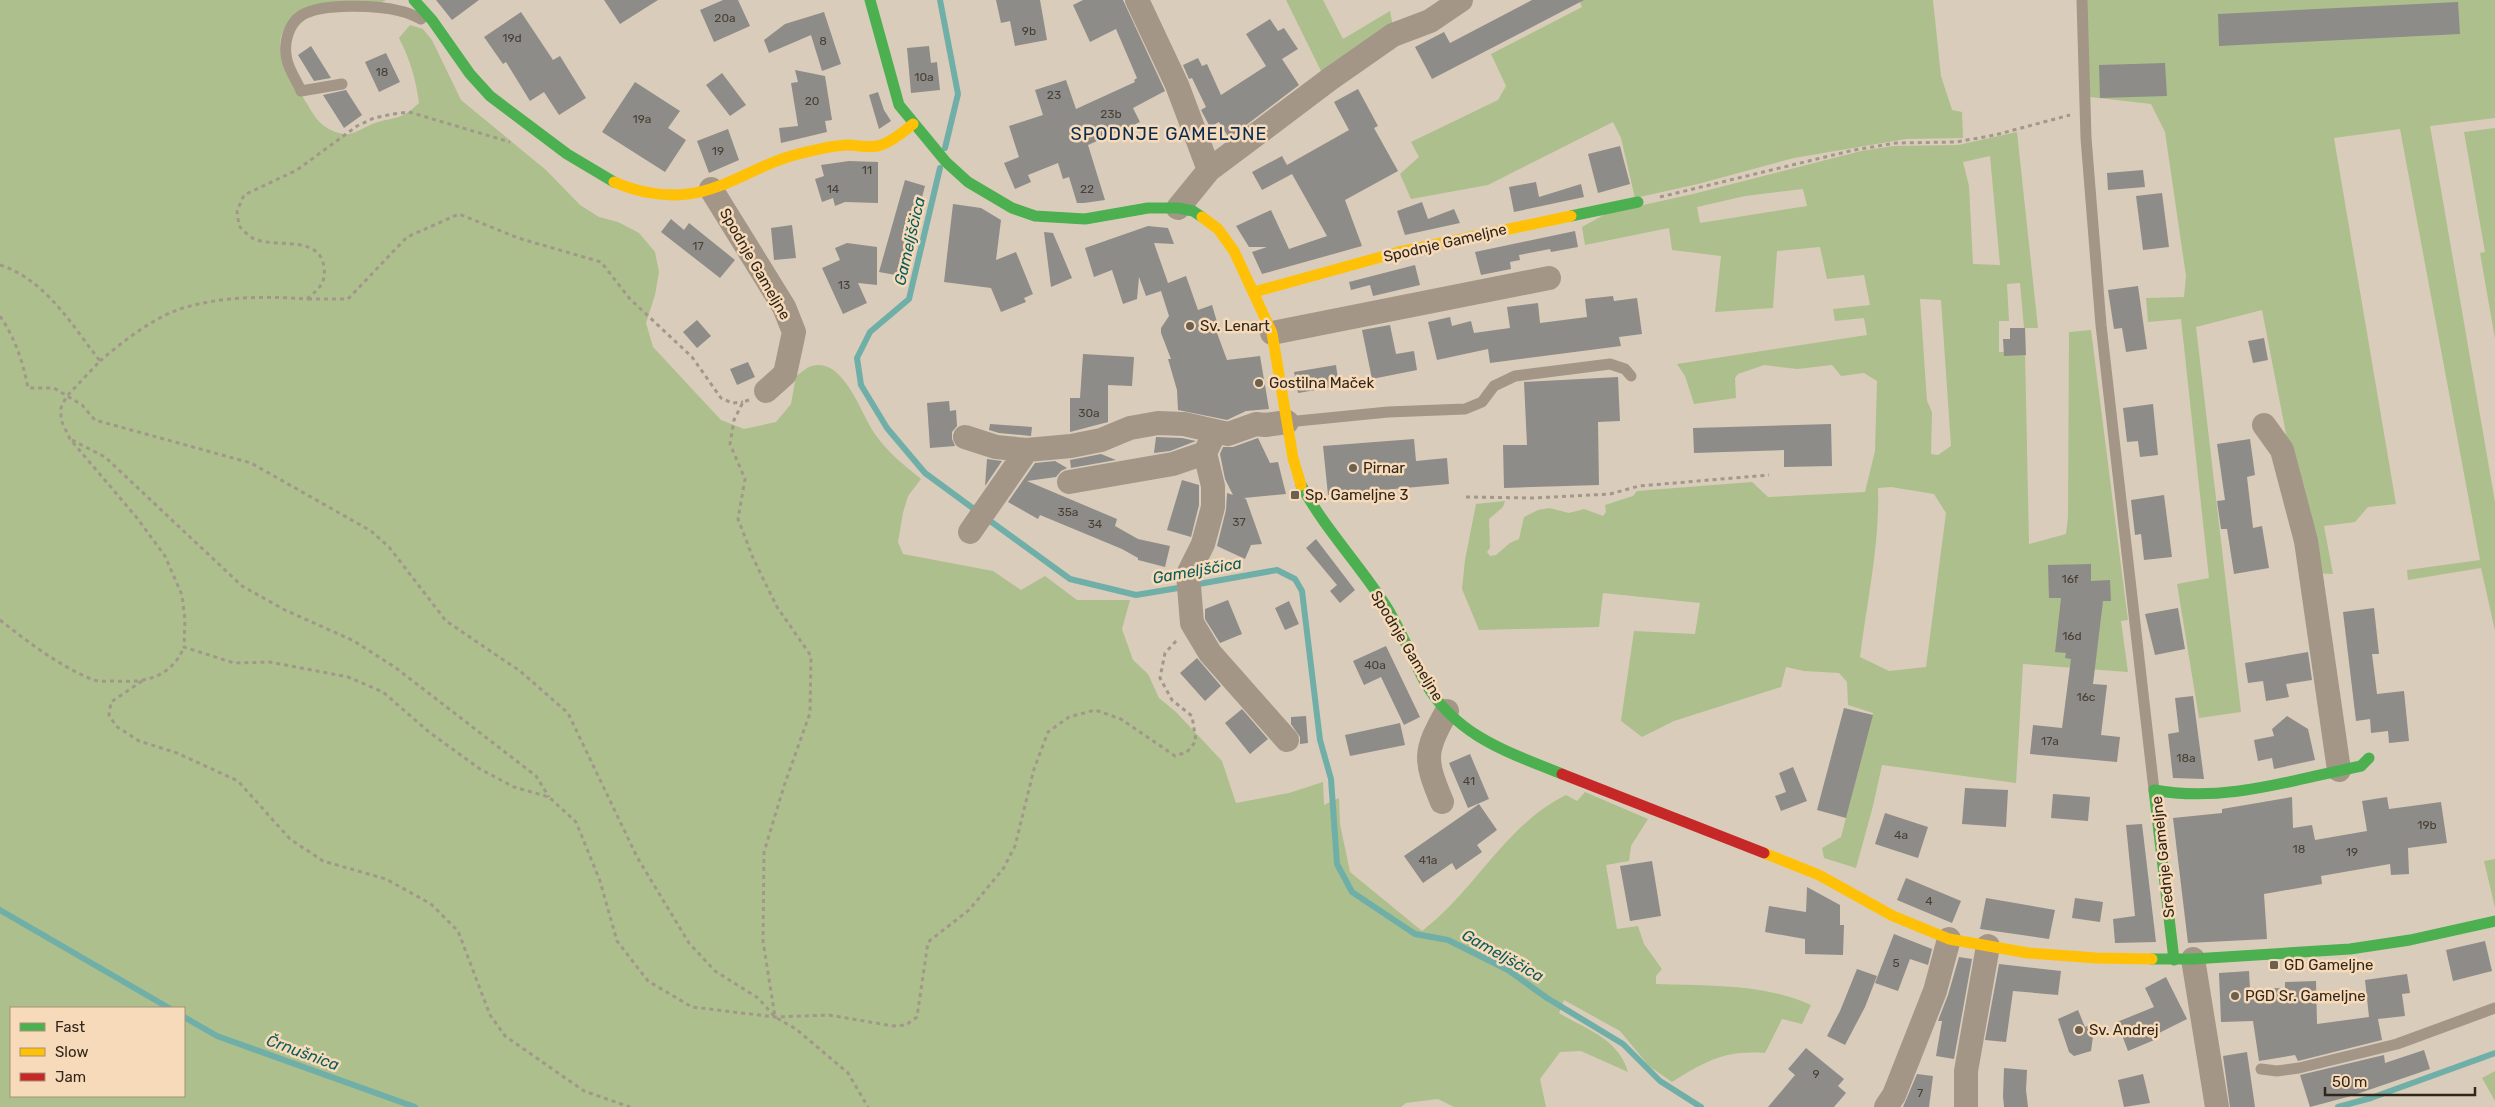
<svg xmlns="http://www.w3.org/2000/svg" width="2495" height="1107" font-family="Rubik,sans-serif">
<rect width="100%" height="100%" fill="#daccba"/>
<path fill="#adbf8d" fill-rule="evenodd" d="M0 0H386C370 10 325 0 301 11 265 38 282 64 301 94 314 114 317 128 343 134 352 136 366 126 375 123 397 116 400 121 419 103 416 80 410 59 399 38L410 25 423 29 432 40 461 100 546 170 580 205 599 217 618 222 639 233 655 252 659 272 655 295 646 323 653 347 721 420 744 429 776 422 791 404 796 376C801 373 807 367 812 366 844 357 861 415 875 434 887 452 905 466 921 479L908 496 903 513 898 542 903 554 993 571 1021 590 1045 576 1077 600H1130L1122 629 1133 660 1148 674 1159 698 1176 712 1222 761 1236 803 1289 793 1323 782 1324 805 1339 798 1340 824 1350 872 1422 931C1475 891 1505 825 1566 795L1577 801 1585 792 1648 819 1631 846 1629 861 1606 865 1617 929 1638 926 1644 944 1662 969 1656 976V984C1708 986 1762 983 1811 1005L1802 1024 1782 1019 1765 1053C1724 1050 1706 1061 1672 1082L1649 1066 1620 1031 1564 1000 1559 1013C1587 1030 1618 1038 1628 1072L1581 1051 1560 1052 1540 1079 1546 1107H1454L1438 1099 1406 1103 1401 1107H0ZM11 1008H184V1096H11Z
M1286 0H1323L1343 39 1390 11 1393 26 1322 73Z
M1579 0H1933L1941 76 1952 110 1962 112 1963 138 1906 139 1794 158 1698 184 1635 198 1621 138 1613 122 1488 185 1411 199 1400 174 1419 157 1411 142 1498 100 1506 86 1491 54 1582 7Z
M2085 0H2495V118L2430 126 2495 502V631L2481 568 2408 580 2407 570 2480 560 2400 129 2334 138 2396 504 2368 507 2355 522 2324 526 2333 574 2313 573 2262 310 2196 327 2241 712 2199 718 2177 584 2209 578 2181 319 2148 322 2146 298 2184 297 2186 276 2165 132 2151 104 2090 97Z
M2495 128V339L2480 253 2485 252 2464 132Z
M2017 132 2038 328H2024L2020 283 2007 284 2009 321H1999V352H2025L2029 544 2066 534 2068 517 2069 332 2091 330 2126 605 2128 620 2121 621 2128 672 2023 664 2016 783 1882 765 1873 806 1856 868 1824 858 1822 848 1841 837 1873 713 1848 705 1847 682 1839 673 1804 671 1786 667 1781 687 1674 721 1642 737 1621 721 1634 631 1695 634 1700 603 1603 593 1599 627 1479 630 1462 589 1465 560 1476 504 1505 501 1503 507 1489 519 1490 548 1487 552 1490 556 1496 555 1510 543 1519 539 1524 517 1538 510 1549 508 1569 513 1584 509 1603 516 1606 512 1605 505 1633 496 1637 491 1752 482 1768 497 1865 492 1875 451 1877 381 1864 373 1841 376 1832 365 1797 369 1764 365 1738 374 1735 378 1736 398 1694 404 1685 376 1677 364 1867 335 1864 318 1835 321 1833 309 1870 305 1864 275 1827 279 1820 247 1777 251 1773 308 1715 312 1721 256 1672 250 1669 228 1585 245 1582 227 1607 213 1693 194 1861 151 1893 146 1958 145ZM1990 156 2000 265 1973 264 1969 186 1963 162ZM1803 189 1807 206 1700 223 1697 207 1745 196ZM1920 299 1941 300 1951 446 1938 455 1931 454 1932 412 1927 401ZM1891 487 1934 494 1946 513 1926 667 1889 671 1860 657C1867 601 1880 544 1878 488Z
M2495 859V908L2484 861Z
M2495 1071V1101L2482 1078Z"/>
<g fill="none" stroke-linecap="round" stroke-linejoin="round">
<path stroke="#70afa8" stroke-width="6" d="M940 0 958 94 945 148
M940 168 909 299 870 332 857 358 861 385 887 428 925 473 978 512
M986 518 1070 579 1136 595 1184 587
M1193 585 1277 570 1295 579 1302 591 1320 740 1331 779 1337 864 1352 892 1415 934 1448 940 1508 970 1547 998 1623 1044 1660 1081 1701 1107
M0 910 169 1008
M184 1017 217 1036 415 1107
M2338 1107 2371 1098 2495 1053"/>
</g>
<path fill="#8e8c88" d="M436 0H479L452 20Z
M604 0H658L620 24Z
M723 0H738L750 26 714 42 700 10Z
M996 0H1040L1047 40 1015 46 1010 21 1001 23Z
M1083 0H1123L1165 91 1133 108 1140 122 1088 145 1105 200 1084 203H1077L1069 177 1063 179 1058 163 1028 175 1031 182 1015 189 1004 163 1019 157 1009 126 1043 115 1035 90 1066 80 1076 109 1135 82 1134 80 1137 78 1116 29 1090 42 1073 5Z
M1532 0H1584L1432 79 1415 47 1444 32 1450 43Z
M2458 2 2460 34 2219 46 2218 14Z
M521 12 553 60 560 56 586 98 559 115 544 92 530 101 506 62 503 64 484 37Z
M824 12 841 64 822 71 811 35 769 53 764 40 785 24Z
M1270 19 1278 31 1284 28 1298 49 1282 59 1299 85 1229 138 1219 122 1210 127 1201 110 1206 107 1192 78 1189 79 1183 65 1198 58 1202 66 1207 64 1221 95 1266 66 1246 34Z
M311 46 331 78 314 81 298 55Z
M929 46 931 63 937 62 940 90 911 93 907 48Z
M386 53 400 82 379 92 365 62Z
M2165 63 2167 96 2100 98 2099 65Z
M795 70 825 76 832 120 825 121 827 132 781 143 779 128 798 126 791 83 798 82Z
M722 73 746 105 730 116 706 85Z
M635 82 680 111 668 128 686 140 665 172 602 132Z
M1358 89 1378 126 1374 128 1398 171 1345 200 1362 246 1262 274 1252 252 1267 247H1249L1236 226 1271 210 1289 249 1327 236 1292 174 1262 190 1252 172 1282 156 1287 165 1349 130 1334 102Z
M346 90 362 115 344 128 323 95Z
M878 92 884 110 891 121 879 129 869 95Z
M728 129 739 160 709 173 697 141Z
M1620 146 1630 184 1598 193 1588 154Z
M849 161 878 162V203L845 202 835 206 833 198 822 202 815 179 824 176 821 165Z
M2143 170 2145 187 2108 190 2107 173Z
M905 180 925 186 911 239 906 238 901 276 879 272Z
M1536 182 1539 197 1581 184 1584 197 1514 212 1509 187Z
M2162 193 2169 247 2143 250 2136 196Z
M1422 202 1428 219 1454 209 1460 223 1405 235 1397 211Z
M953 204 981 208 1001 220 996 260 1016 252 1033 294 1024 298 1026 302 1001 312 991 288 944 282Z
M671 219 684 230 689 223 735 260 720 278 661 232Z
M792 225 796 258 774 260 771 228Z
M1148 226 1168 228 1174 244 1154 243 1168 283 1186 276 1198 310 1212 305 1220 332 1217 333 1227 360 1260 356 1269 409 1246 411 1227 420 1178 410 1177 390 1168 359H1171L1161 333V328L1169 316 1161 291 1146 296 1139 277 1137 299 1123 304 1112 270 1094 277 1085 248Z
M1575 231 1578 247 1551 252 1550 249 1519 255 1520 260 1510 262 1511 269 1481 275 1475 252Z
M1044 232 1053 233 1072 278 1051 287Z
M847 243 877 247V285L858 283 867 303 843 314 822 268 840 260 835 248Z
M1415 265 1420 285 1373 296 1370 285 1351 290 1349 282Z
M2138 286 2147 349 2126 352 2122 328 2114 329 2108 290Z
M1613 296 1614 301 1637 298 1642 334 1619 337 1621 346 1490 363 1488 349 1437 360 1428 322 1450 317 1452 326 1471 321 1474 333 1510 328 1507 307 1538 303 1540 323 1587 317 1585 299Z
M697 320 711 336 697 348 683 332Z
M1390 325 1396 354 1414 351 1417 370 1372 379 1362 330Z
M2010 328H2025L2026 355 2004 356 2003 339H2010Z
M2264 338 2268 360 2253 363 2248 341Z
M1083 354 1134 357 1132 386 1108 385V422L1070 432V398H1080Z
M748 362 755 377 737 385 730 369Z
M1336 365 1339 386 1298 393 1294 372Z
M1618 377 1620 421 1598 422 1599 485 1504 488 1503 445H1527L1524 382Z
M949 401 950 411 956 410 957 426 952 432V439L955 446 930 448 927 403Z
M2153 404 2158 455 2140 457 2138 441 2127 442 2123 408Z
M990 424 1032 427 1031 436 999 433 989 430Z
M1831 424 1832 466 1784 467V450L1694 453 1693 428Z
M1156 437 1182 438 1196 441 1170 451 1154 453Z
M1258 438 1270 463 1278 462 1286 494 1244 498 1246 499 1262 544 1251 545 1245 559 1217 546 1226 510 1227 493 1233 495 1225 479 1220 454 1223 447H1233Z
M1414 439 1416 461 1447 458 1449 484 1328 495 1323 446Z
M2250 439 2255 475 2247 477 2253 528 2262 526 2269 568 2234 574 2227 529H2221L2217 501 2225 500 2217 444Z
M1101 454 1116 460 1071 468 1070 460Z
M987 459 1002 461 985 486Z
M1055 461 1067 468 1061 471 1056 477 1027 481 1117 519 1115 526 1138 539 1170 546 1165 567 1138 560V558L1122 549 1040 515 1038 519 1008 502 1035 463Z
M1182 480 1199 485V505L1191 537 1167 530Z
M2164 495 2172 557 2144 560 2141 534 2135 535 2131 500Z
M1316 539 1355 590 1340 603 1330 591 1337 585 1306 548Z
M2091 564V581L2110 580 2111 601H2103L2093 684 2107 685 2101 735 2120 737 2117 762 2030 754 2033 725 2062 728 2071 659 2065 658 2066 653 2055 652 2061 598H2049L2048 565Z
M1228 600 1242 634 1220 643 1205 619V609Z
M1289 601 1299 624 1285 630 1275 608Z
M2178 608 2185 649 2155 655 2145 614Z
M2374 608 2379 654H2372L2377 694 2404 691 2409 741 2389 743 2388 731 2371 733 2370 719 2356 721 2343 612Z
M1386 646 1420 717 1404 725 1381 677 1364 685 1353 661Z
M2308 652 2312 680 2286 684 2289 697 2266 701 2263 681 2248 683 2245 663Z
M1197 658 1221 686 1205 701 1180 673Z
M2193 696 2204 779 2173 778 2168 734 2179 732 2175 698Z
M1844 708 1873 715 1846 818 1817 810Z
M1242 709 1268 739 1250 754 1225 723Z
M1306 716 1308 743 1300 744V737L1291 724V717Z
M2287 716 2308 729 2315 760 2274 769 2272 758 2258 761 2254 740 2274 736 2272 729Z
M1400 723 1405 745 1350 756 1345 735Z
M1470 754 1489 799 1468 808 1449 763Z
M1793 767 1807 801 1781 811 1775 796 1786 792 1779 773Z
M1965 788 2008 790 2006 827 1962 824Z
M2053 794 2090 797 2088 821 2051 818Z
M2292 797 2293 828 2312 825 2315 840 2367 831 2362 801 2387 797 2389 809 2441 802 2447 843 2408 848 2409 874 2391 875 2390 864 2321 876 2322 884 2264 894 2267 939 2188 943 2173 818 2222 813V809Z
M1479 804 1497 830 1477 845 1482 852 1456 870 1452 863 1423 883 1404 856Z
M1885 813 1928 827 1918 858 1875 844Z
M2142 824 2156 942 2115 943 2113 919 2135 916 2126 825Z
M1652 861 1661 916 1630 921 1620 866Z
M1906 878 1961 901 1952 923 1897 900Z
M1807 887 1840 905V925H1844L1843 955 1805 954V939L1765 932 1769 906 1806 912Z
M1986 898 2055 910 2049 939 1980 929Z
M2075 898 2103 902 2100 922 2072 918Z
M1894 934 1932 949 1928 965 1910 959 1898 991 1875 983Z
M2485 941 2492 971 2453 981 2446 950Z
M1959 957 1972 959 1954 1059 1936 1056 1942 1021H1938L1948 995Z
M1999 964 2061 971 2058 995 2013 991 2006 1042 1985 1040Z
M1857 969 1877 976 1865 1007 1845 1045 1827 1036 1840 1011Z
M2249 971 2250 989 2285 988V982L2316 981 2317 1024 2369 1017 2365 980 2407 974 2410 993 2402 994 2405 1016 2378 1019 2382 1040 2298 1061 2295 1055 2259 1061 2253 1021 2221 1022 2219 973Z
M2166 977 2187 1019 2157 1034 2159 1038 2128 1051 2117 1022 2154 1007 2145 988Z
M2078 1010 2085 1027 2095 1022 2091 1051 2074 1056 2069 1052 2058 1019Z
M1806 1048 1844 1079 1838 1086 1846 1093 1834 1107H1768L1795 1075 1788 1069Z
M2424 1050 2430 1069 2351 1096 2310 1107 2300 1075 2384 1055 2385 1063Z
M2247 1052 2255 1107H2230L2223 1056Z
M2004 1068 2027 1070 2026 1090 2028 1107H2004L2003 1096Z
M1917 1074 1933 1076 1929 1107H1903Z
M2143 1074 2150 1103 2124 1107 2118 1080Z"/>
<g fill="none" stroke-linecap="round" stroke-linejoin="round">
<path stroke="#a2978a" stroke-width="3" stroke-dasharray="4 4" stroke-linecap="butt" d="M1660 197 1854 150 1896 143 1956 142 1995 135 2070 115
M0 265C46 280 71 324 100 361L66 397 61 408V420L70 439 137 518 165 556 182 595 185 620 184 647 234 663 270 662 348 677 383 692 429 732 480 769 514 787 549 797 576 822 600 881 617 941 648 981 692 1007 775 1017 829 1015 893 1026 906 1025 917 1017 928 942 969 910 1003 869 1015 846 1034 769 1048 732 1069 717 1095 710 1121 719 1175 756 1187 752 1196 741 1192 716 1172 700 1160 678 1165 653 1177 640
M308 299H348L407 237 459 214 518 238 601 262 630 299 692 357 721 398 732 403 743 402
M0 316C15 338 23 362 28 388H54L82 405 95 420 251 463 371 531 389 547 446 621 520 671 568 713 637 857 689 943 715 971 758 998 775 1017 796 1029 848 1073 868 1107
M100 361C122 342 153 318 180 309 220 296 266 296 307 299 319 289 326 283 324 267 320 236 279 247 257 240 250 238 244 231 239 226L237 211 244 195 297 170 357 126 374 118 393 114 409 112 510 142
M749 400 743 402 734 420 730 444 745 479 738 519 753 558 777 607 811 656 810 713 784 786 764 852 763 941 775 1017
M72 440 105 457 242 586 285 610 354 641 396 668 536 776 549 797
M1466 497 1534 498 1610 494 1639 486 1769 475
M0 620C28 642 58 665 91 679 97 682 106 681 114 681 144 683 171 678 184 647
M142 681 111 702 109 715 116 726 139 741 177 753 238 781 290 839 323 861 386 879 431 904 458 931 490 1015 505 1036 584 1091 630 1107"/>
<path stroke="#a39687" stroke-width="11" d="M2082 0 2086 138 2101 325 2154 790
M342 84 301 91C297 81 289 70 287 60 283 44 288 24 302 15 322 3 378 5 400 11 407 12 415 16 421 19
M1287 422 1388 412 1465 409 1482 402 1494 386 1515 376 1610 364 1625 369 1631 376
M2261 1069 2277 1071 2299 1068 2397 1044 2495 1008"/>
<path stroke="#a39687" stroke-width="24" d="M1137 0 1177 85 1209 170
M711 189 784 307 794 332 785 374 766 391
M1178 208 1209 170 1330 79 1393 35 1430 21 1461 0
M1272 333 1549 278
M2264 425 2282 450 2306 541 2339 770
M1215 432 1205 453 1213 486V507L1203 544 1188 574 1192 623 1210 653 1287 740
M965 437 996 447 1027 450 1071 446 1101 440 1130 428 1158 423 1184 424 1228 434 1256 424 1265 425 1287 422
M1069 482 1173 464 1205 453
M970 532 1027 450
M1442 802C1424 759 1424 752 1447 711
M2193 959 2217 1107
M1886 1107 1894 1095 1935 991 1949 939
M1966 1107V1071L1988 946"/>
<path stroke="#4caf50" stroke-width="11" d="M414 0 432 20 470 74 490 96 567 154 614 182
M870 0 899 105 946 162 968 182 1012 208 1035 216 1085 219 1148 208H1178L1193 211 1202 217
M1571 216 1638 202
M1301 485C1325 529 1359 564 1386 606 1401 630 1412 659 1426 684 1458 737 1508 752 1562 774
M2152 959H2193L2350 949 2410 940 2495 921
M2174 960 2154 790C2224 803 2292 780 2361 766L2369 758"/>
<path stroke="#ffc107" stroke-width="11" d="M614 182C637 192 662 197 688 194 724 190 756 166 791 156 809 151 829 146 847 145 859 145 870 149 881 145 893 141 903 132 913 124
M1202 217 1218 229 1234 251 1272 333 1293 458 1301 485
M1254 292 1399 252 1571 216
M1764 853 1819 875 1893 916 1949 939 2028 953 2097 958 2152 959"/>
<path stroke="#c62828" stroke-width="11" d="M1562 774 1764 853"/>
</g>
<g fill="#6c6051" stroke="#f6dab9" stroke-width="2">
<circle cx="1190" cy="326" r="5"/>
<circle cx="1259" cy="383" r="5"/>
<circle cx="1353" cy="468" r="5"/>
<rect x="1290" y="490" width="10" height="10" rx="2.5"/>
<rect x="2269" y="960" width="10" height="10" rx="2.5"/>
<circle cx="2235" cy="996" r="5"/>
<circle cx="2079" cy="1030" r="5"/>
</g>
<g text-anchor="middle" stroke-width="5" stroke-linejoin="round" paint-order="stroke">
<g font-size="12" fill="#484035">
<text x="725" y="22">20a</text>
<text x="1029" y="35">9b</text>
<text x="512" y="42">19d</text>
<text x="823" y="45">8</text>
<text x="382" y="76">18</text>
<text x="924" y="81">10a</text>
<text x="1054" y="99">23</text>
<text x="812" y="105">20</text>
<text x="1111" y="118">23b</text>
<text x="642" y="123">19a</text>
<text x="718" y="155">19</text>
<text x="867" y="174">11</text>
<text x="833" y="193">14</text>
<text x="1087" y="193">22</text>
<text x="698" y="250">17</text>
<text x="844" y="289">13</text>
<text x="1089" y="417">30a</text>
<text x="1068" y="516">35a</text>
<text x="1239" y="526">37</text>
<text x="1095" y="528">34</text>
<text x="2070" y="583">16f</text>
<text x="2072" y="640">16d</text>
<text x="1375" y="669">40a</text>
<text x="2086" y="701">16c</text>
<text x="2050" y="745">17a</text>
<text x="2186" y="762">18a</text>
<text x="1469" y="785">41</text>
<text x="2427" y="829">19b</text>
<text x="1901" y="839">4a</text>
<text x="2299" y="853">18</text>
<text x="2352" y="856">19</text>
<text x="1428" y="864">41a</text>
<text x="1929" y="905">4</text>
<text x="1896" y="967">5</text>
<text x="1816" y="1078">9</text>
<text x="1920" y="1097">7</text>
</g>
<g font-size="15" fill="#302619" stroke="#f6dab9">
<text transform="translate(1445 243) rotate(-13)" y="5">Spodnje Gameljne</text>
<text transform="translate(755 264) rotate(60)" y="5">Spodnje Gameljne</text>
<text transform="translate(1407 646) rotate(59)" y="5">Spodnje Gameljne</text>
<text transform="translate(2163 857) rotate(-96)" y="5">Srednje Gameljne</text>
</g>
<g font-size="15" fill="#302619" stroke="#f6dab9" text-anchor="start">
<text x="1200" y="331">Sv. Lenart</text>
<text x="1269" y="388">Gostilna Maček</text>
<text x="1363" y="473">Pirnar</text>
<text x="1305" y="500">Sp. Gameljne 3</text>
<text x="2284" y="970">GD Gameljne</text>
<text x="2245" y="1001">PGD Sr. Gameljne</text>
<text x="2089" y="1035">Sv. Andrej</text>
</g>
<g font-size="16" font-style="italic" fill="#095d5c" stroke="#f6dab9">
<text transform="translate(909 241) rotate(-77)" y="6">Gameljščica</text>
<text transform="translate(1197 570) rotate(-10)" y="6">Gameljščica</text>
<text transform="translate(1503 955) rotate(29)" y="6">Gameljščica</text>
<text transform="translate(303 1052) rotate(20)" y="6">Črnušnica</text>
</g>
<g font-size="18" letter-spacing="1" fill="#072b51" stroke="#f6dab9">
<text x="1169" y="140">SPODNJE GAMELJNE</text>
</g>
</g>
<rect x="10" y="1007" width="175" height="90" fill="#f6dab9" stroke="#a79279"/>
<rect x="20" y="1023" width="25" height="8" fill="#4caf50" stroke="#a79279"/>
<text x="55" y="1032" font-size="15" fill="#302619">Fast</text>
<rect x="20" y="1048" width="25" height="8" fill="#ffc107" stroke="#a79279"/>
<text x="55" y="1057" font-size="15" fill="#302619">Slow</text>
<rect x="20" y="1073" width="25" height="8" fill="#c62828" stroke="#a79279"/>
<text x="55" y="1082" font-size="15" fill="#302619">Jam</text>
<path d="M2325 1087v8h150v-8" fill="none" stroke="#302619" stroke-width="2.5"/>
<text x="2332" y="1087" font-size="15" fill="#302619" stroke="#f6dab9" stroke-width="4" paint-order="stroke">50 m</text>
</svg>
